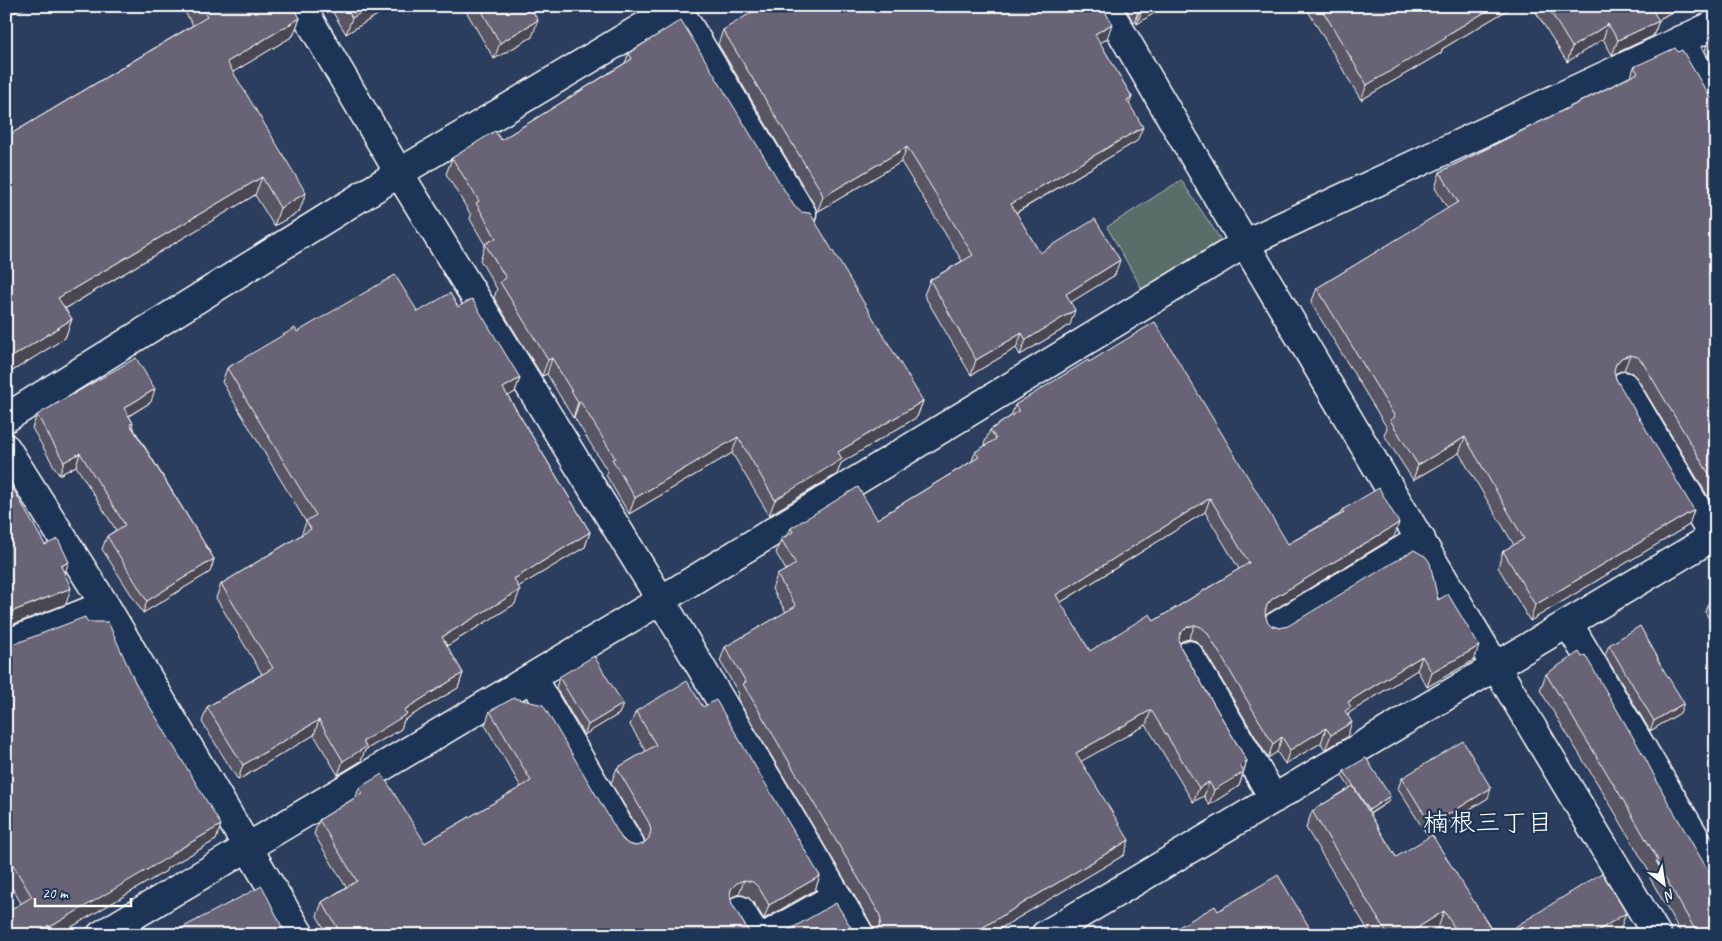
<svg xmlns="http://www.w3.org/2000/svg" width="1722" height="941" font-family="Caveat,'Klee One',sans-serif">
<rect width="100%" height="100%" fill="#2c3e5d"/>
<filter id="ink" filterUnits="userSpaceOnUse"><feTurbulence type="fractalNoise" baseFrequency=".02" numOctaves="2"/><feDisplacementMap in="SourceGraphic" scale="10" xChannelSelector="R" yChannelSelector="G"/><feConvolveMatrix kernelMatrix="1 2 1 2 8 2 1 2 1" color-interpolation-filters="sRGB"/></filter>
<g filter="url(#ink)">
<path fill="#5a6e69" stroke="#acb6b4" d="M1181 180 1221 240 1142 289 1107 227Z"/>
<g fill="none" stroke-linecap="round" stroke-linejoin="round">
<g stroke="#fff" stroke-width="31">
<path id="minor" d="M301 6 399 173 661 600 860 935
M1106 6C1287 317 1471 627 1657 935
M677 7 802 214
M1680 40 1716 101
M1624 386 1713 536
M6 418 399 173 678 6
M6 448 105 605 248 848 300 935
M1568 623 1716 873
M1275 627 1421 539
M6 644 105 605
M1189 655 1274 799
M532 678 630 845
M740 910 755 935
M101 935 661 600 1244 244 1716 24
M768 935 837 896
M1045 935 1716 535"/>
</g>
<use href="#minor" stroke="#1d3557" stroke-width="28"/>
</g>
<path fill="#595664" stroke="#fff" fill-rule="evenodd" d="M181 6H293L300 18 293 36 233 72 299 212 274 226 255 195 65 309 72 319 65 338 6 375V137L193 25Z
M329 6H392L346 34Z
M463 6H534L532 11V37L494 59Z
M1124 6H1165L1137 24 1136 21 1134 23Z
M1305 6H1514L1442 49 1441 53 1361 100Z
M1532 6H1682L1658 20 1659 21 1653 36 1612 55 1603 39 1567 62Z
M723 30 1107 39 1100 43 1132 97 1129 104 1137 141 1016 213 1040 253 1115 275 1071 302 1070 325 1020 355 1016 348 971 375 924 295 930 280 962 261 901 162 817 212 815 206 718 44Z
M1716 33V70L1705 51 1710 36Z
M1678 52 1708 94 1713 99 1716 100V510L1637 378 1632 373 1624 370 1616 373 1615 374 1616 379 1689 525 1530 621 1498 567 1503 551 1514 545 1459 453 1413 480 1384 435 1387 428 1311 303 1317 288 1448 209 1435 188 1440 172 1631 76 1634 67Z
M629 53 794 206 923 401 917 417 841 463 837 474 769 515 732 453 629 514 606 475 608 472 574 417 573 418 547 374 542 376 494 298 497 289 480 260 485 245 470 219 471 215 446 174 452 158 501 140 625 63Z
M458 307 520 378 515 392 508 396 590 532 585 547 518 587 515 604 447 646 463 673 458 688 404 720 401 729 365 750 361 761 338 775 314 735 238 780 202 722 207 707 262 674 216 598 221 584 301 535 306 522 222 382 227 368 297 332 418 312Z
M1089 362 1288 544 1340 514 1342 510 1394 537 1267 614 1265 615 1267 621 1272 626 1280 628 1438 600 1474 660 1427 687 1417 670 1349 713 1348 716 1347 737 1325 750 1321 743 1285 764 1277 752 1268 758 1202 647 1196 641 1189 639 1182 641 1179 644 1181 648 1247 761 1239 786 1209 805 1204 796 1193 802 1146 725 1081 761 1124 855 989 935H871L875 932 873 927 737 698 739 694 720 661 725 647 786 612 772 589 777 575 786 570 776 553 781 539 788 534 791 528 877 519 972 461 975 452 985 446 984 444 990 430 1011 416 1015 405ZM1205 512 1239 569 1154 621 1090 651 1060 603Z
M151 402 129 416 133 423 132 426 214 559 210 572 143 613 102 549 107 536 116 530 76 466 59 475 32 428 37 415Z
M1716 593V630L1705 612 1711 596Z
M87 622 135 682 216 840 167 868 166 871 58 935H6L21 903 6 878V643L10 644 17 643Z
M1609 645 1658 658V660L1680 713 1650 731 1605 655Z
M1546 674 1716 935H1682L1650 878 1651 875 1613 809 1540 690Z
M559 677 623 704 619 714 584 735 556 688Z
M703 707 820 876 815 890 764 919 753 902 748 897 739 894 732 897 730 898 732 904 747 929 752 934 755 935H328L317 916 322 902 346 887 314 834 319 820 356 797 359 788 425 843 521 787 485 725 490 711 628 844 636 846 643 844 645 842 644 838 611 783 617 768 646 751 630 725 636 711Z
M1344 771 1390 796 1388 802 1370 814 1396 857 1495 935H1442L1438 928 1427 935H1371L1306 828 1312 811 1350 788 1342 776Z
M1402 778 1488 798 1427 835 1398 788Z"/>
<path fill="#494651" stroke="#fff" d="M6 6H33L6 15Z
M371 6H392L346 34 352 18Z
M527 6H534L531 15Z
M1147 6H1165L1137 24 1143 9Z
M1495 6H1514L1442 49 1441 53 1361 100 1367 85 1445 36Z
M1661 6H1682L1647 26 1653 11Z
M1141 7 1136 21 1134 23 1139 8Z
M300 18 293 36 220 80 227 62Z
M538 20 532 37 494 59 500 43Z
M1659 21 1653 36 1612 55 1618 40Z
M1112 24 1107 39 1089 49 1095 34Z
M1608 24 1603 39 1567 62 1572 47Z
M1132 97 1126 112 1127 100Z
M1143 127 1137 141 1005 219 1011 204Z
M907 147 901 162 817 212 823 197Z
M262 177 255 195 51 317 58 298Z
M306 193 299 212 274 226 280 208Z
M1120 260 1115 275 1060 309 1066 294Z
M1075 310 1070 325 1020 355 1026 340Z
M72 319 65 338 6 375V361Z
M1022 333 1016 348 971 375 976 360Z
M1630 355 1624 370 1616 373 1610 379 1616 364 1621 358Z
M552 358 547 374 542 376 548 360Z
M520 378 515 392 498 402 503 388Z
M155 389 151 402 120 421 124 408Z
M580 401 574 417 573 418 578 402Z
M923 401 917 417 841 463 837 474 769 515 775 500 838 452Z
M738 437 732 453 629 514 635 498Z
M1465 437 1459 453 1413 480 1418 465Z
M80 453 76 466 59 475 64 462Z
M1210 498 1205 512 1050 609 1056 595Z
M1694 510 1689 525 1530 621 1535 605Z
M1399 523 1394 537 1267 614 1262 619 1267 605 1272 599Z
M590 532 585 547 508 593 514 579Z
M214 559 210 572 143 613 147 601Z
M69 562 63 578 61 566Z
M71 588 66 604 6 627V614Z
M520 590 515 604 437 652 442 637Z
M1195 625 1189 639 1182 641 1175 648 1180 634 1187 627Z
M1479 646 1474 660 1427 687 1432 673Z
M1422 656 1417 670 1349 713 1346 721 1340 725 1348 702Z
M463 673 458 688 404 720 401 729 365 750 361 761 338 775 343 761 363 741 404 710Z
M1684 703 1680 713 1650 731 1654 721Z
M623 704 619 714 584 735 588 725Z
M1151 710 1146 725 1071 767 1076 753Z
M319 720 314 735 238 780 243 765Z
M1352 722 1347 737 1325 750 1331 735Z
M1326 728 1321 743 1285 764 1290 750Z
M1282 737 1277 752 1268 758 1273 744Z
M1247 761 1239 786 1209 805 1214 790 1240 766Z
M1209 782 1204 796 1193 802 1199 788Z
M1491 788 1488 798 1427 835 1431 825Z
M1390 796 1388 802 1367 815 1369 810Z
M221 825 216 840 167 868 166 871 58 935H47L50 927 171 854Z
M1129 840 1124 855 989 935H970Z
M820 876 815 890 764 919 769 905Z
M744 880 739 894 732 897 726 903 731 889 737 883Z
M1444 911 1438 928 1427 935H1406Z
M1626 913 1620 930 1612 935H1591Z
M49 925 45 935H32Z"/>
<path fill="#686474" stroke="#fff" fill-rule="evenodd" d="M200 6H293L300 18 227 62 306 193 280 208 262 177 58 298 72 319 6 361V137L207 17Z
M345 6H371L352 18Z
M479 6H529L538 20 500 43Z
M762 6H1102L1112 24 1095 34 1132 97 1127 100 1143 127 1011 204 1040 253 1095 219 1120 260 1066 294 1075 310 1026 340 1022 333 976 360 930 280 973 255 907 147 823 197 821 191 723 30Z
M1138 6H1147L1143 9 1141 7 1139 8Z
M1320 6H1495L1445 36 1446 38 1367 85Z
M1547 6H1661L1653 11 1659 21 1618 40 1608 24 1572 47Z
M681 20 794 206 801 212 810 213 923 401 838 452 842 459 775 500 738 437 635 498 612 459 615 458 580 401 578 402 552 358 548 360 500 282 506 278 485 244 496 238 476 203 479 201 452 158 495 131 501 140 632 59 629 53Z
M1716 33V45L1710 36Z
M1675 48 1678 52 1682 50 1708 94 1713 99 1716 100V486L1643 363 1638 357 1630 355 1621 358 1616 364 1614 370 1616 379 1694 510 1535 605 1503 551 1524 539 1465 437 1418 465 1390 420 1395 417 1317 288 1458 202 1440 172 1638 73 1634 67Z
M395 275 418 312 450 293 458 307 472 299 520 378 503 388 590 532 514 579 520 590 442 637 463 673 404 710 407 714 363 741 366 747 343 761 319 720 243 765 207 707 273 668 221 584 311 529 306 521 316 515 227 368 295 328 297 332Z
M1155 322 1288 544 1344 513 1342 510 1379 488 1399 523 1272 599 1267 605 1265 613 1267 621 1272 626 1280 628 1288 626 1414 550 1426 557 1430 563 1438 600 1448 594 1479 646 1432 673 1422 656 1348 702 1351 707 1345 711 1352 722 1331 735 1326 728 1290 750 1282 737 1273 744 1207 632 1201 627 1195 625 1187 627 1180 634 1179 640 1181 648 1247 761 1240 766 1244 772 1214 790 1209 782 1199 788 1151 710 1076 753 1129 840 970 935H871L873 934 879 928 881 920 879 913 743 684 746 682 725 647 796 606 777 575 796 564 781 539 793 532 791 528 858 487 877 519 979 457 975 452 996 439 990 430 1019 411 1015 405 1088 360 1089 362ZM1210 498 1249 563 1154 621 1150 614 1090 651 1056 595Z
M136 358 155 389 124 408 133 423 130 424 214 559 147 601 107 536 125 525 80 453 64 462 37 415Z
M6 476 45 545 58 539 69 562 61 566 71 588 6 614Z
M1716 593V603L1711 596Z
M85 617 87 622H108L135 682 221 825 171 854 172 855 50 927 49 925 32 935H6V912L32 897 6 853V643L10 644 17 643Z
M1640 626 1658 658 1657 659 1684 703 1654 721 1609 645Z
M1579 652 1582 657 1585 655 1644 756 1668 802 1716 884V935H1698L1656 861 1658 860 1619 793 1546 674Z
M594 656 623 704 588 725 559 677Z
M687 681 703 707 716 700 820 876 769 905 759 888 753 882 744 880 737 883 731 889 730 896 732 904 747 929 752 934 755 935H342L322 902 357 881 319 820 363 793 359 788 382 774 425 843 531 781 490 711 514 698 543 705 622 839 628 844 636 846 643 844 649 838 651 830 649 823 617 768 656 745 636 711Z
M1463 741 1491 788 1431 825 1402 778Z
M1366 758 1390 796 1369 810 1344 771Z
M1353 786 1396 857 1432 835 1495 935H1459L1444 911 1406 935H1388L1312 811Z
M1602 873 1626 913 1591 935H1502Z
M1278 875 1314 935H1165L1215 906 1218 911Z
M262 886 286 935H168Z
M836 903 852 929 857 934 860 935H778H780Z
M1143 926 1148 935H1127Z"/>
</g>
<g text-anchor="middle" stroke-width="4.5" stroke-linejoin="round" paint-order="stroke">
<g font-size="26" fill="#fff" stroke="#1d3557">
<text x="1488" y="831">楠根三丁目</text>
</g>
</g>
<rect width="1722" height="941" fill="none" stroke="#1d3557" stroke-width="25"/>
<rect x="12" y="12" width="1697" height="916" fill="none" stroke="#fff" stroke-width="2" filter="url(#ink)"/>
<g transform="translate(1664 884) rotate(150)" stroke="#1d3557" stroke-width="4" paint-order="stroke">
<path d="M0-4L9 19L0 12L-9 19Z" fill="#ffffff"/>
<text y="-8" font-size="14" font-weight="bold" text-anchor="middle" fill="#ffffff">N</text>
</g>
<path d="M35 898v8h96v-8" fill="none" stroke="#ffffff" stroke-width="2.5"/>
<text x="42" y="898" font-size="15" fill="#ffffff" stroke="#1d3557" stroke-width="4" paint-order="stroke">20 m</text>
</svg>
